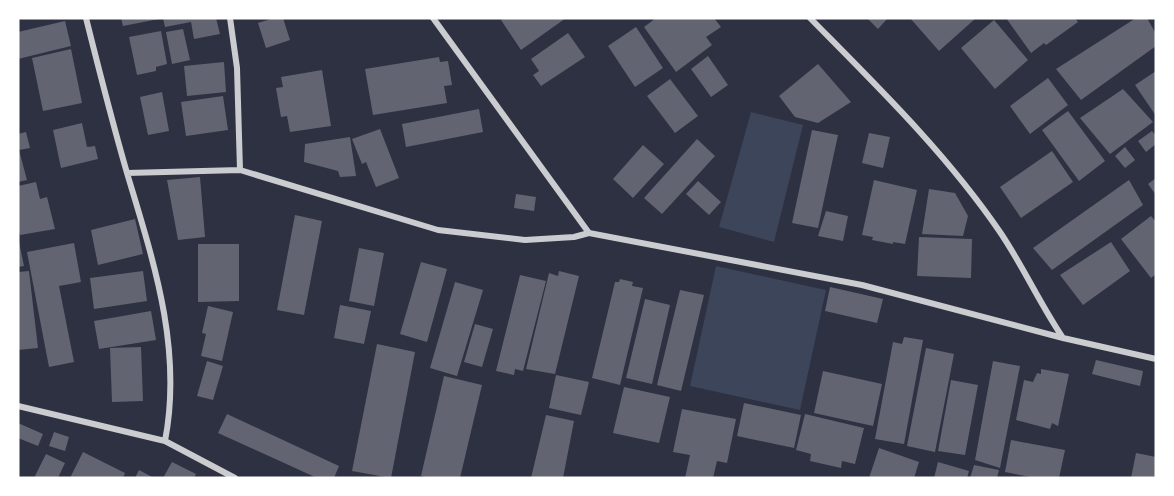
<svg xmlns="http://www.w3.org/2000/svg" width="1174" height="496" font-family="'PT Sans',sans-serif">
<rect width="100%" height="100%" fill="#2d3142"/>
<path fill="#3c4559" d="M751 112 803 125 774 242 719 227Z
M716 266 826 290 800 410 690 386Z"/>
<path fill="#626471" d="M121 18H159V19L123 26Z
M163 18H216L220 34 194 39 191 22 165 27Z
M274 18H283L290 40 266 48 258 23Z
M505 18H566L521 50 501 20Z
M656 18H714L721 27 706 37 712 45 676 72 644 27Z
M867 18H888L878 29Z
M910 18H976L939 51Z
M1006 18H1075L1078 22 1046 45 1044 43 1031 53Z
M1136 18H1147L1156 34V46L1081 100 1056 69Z
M994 20 1028 60 995 89 961 48Z
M65 21 71 46 18 59V32Z
M636 27 663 68 635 87 608 46Z
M183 29 190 60 172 64 166 32Z
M161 31 167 64 156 67V71L137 75 129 37Z
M568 33 585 57 541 86 533 75 539 71 531 59Z
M71 49 82 103 43 111 32 58Z
M708 56 728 85 711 97 691 69Z
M439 57 440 62 448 61 452 85 444 86 447 103 373 115 365 69Z
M224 62 226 92 187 96 184 66Z
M818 64 851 102 818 123 795 117 779 96Z
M322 70 331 126 290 132 287 116 281 117 276 88 283 87 281 77Z
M1156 71V116L1135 85Z
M1048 78 1068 105 1030 134 1010 106Z
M670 79 698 116 675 133 647 96Z
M1123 89 1153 122 1110 154 1080 118Z
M162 92 169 131 148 135 140 97Z
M223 96 228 130 186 136 181 102Z
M479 109 483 132 406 147 402 124Z
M1068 111 1105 161 1079 181 1042 130Z
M82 123 87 147 95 146 98 159 61 168 53 130Z
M380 129 399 178 376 187 366 162 362 164 352 139Z
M812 130 838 135 818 228 792 223Z
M1152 131 1156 136V144L1146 152 1138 141Z
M26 132 30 148 19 150 27 180 18 182V134Z
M869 133 890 137 883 168 862 163Z
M350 137 356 176 340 177 338 171 304 162 305 144Z
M697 139 715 156 662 214 644 198Z
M643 145 664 164 633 198 613 179Z
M1125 147 1135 160 1125 168 1115 156Z
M1052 151 1073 182 1021 218 1000 187Z
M200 177 205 237 178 240 167 180Z
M1156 178V195L1148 184Z
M874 180 917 190 905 244 893 242V244L872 240 873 237 862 235Z
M1129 180 1143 205 1052 270 1033 248Z
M698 181 721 202 709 215 686 194Z
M36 182 40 199 47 197 55 229 20 235 18 229V186Z
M929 189 955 193 968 216 963 236 922 234Z
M516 194 536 197 534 211 514 208Z
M826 211 848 216 843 241 818 236Z
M295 215 322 221 304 315 277 310Z
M1151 216 1156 222V274L1151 278 1121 239Z
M135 219 143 254 98 265 91 230Z
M18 237 24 266 18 267Z
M919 237 972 239 971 278 917 276Z
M1111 242 1130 271 1083 305 1060 275Z
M74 243 81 282 59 286 74 362 49 367 27 252Z
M198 244H239V301L198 302Z
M359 248 384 253 374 306 349 301Z
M421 262 447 269 427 342 400 334Z
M29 271 38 348 18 350V272Z
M143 271 147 301 94 309 90 278Z
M559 271 579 276 555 374 526 369 549 273 558 276Z
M520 275 546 281 523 371 515 369 514 375 496 371Z
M620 279 633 282 632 286 643 288 620 385 592 378 615 282H619Z
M455 282 483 290 457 376 430 368Z
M830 287 883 299 877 323 825 311Z
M680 290 704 295 681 391 657 385Z
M645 299 670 305 652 384 626 378Z
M340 305 371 311 364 344 334 338Z
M208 306 233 312 222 361 201 356 206 334 202 333Z
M151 311 156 340 99 349 94 321Z
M475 324 493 329 482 367 464 362Z
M904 337 923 340 904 444 875 439 893 342 902 344Z
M377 344 415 352 391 478 352 471Z
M141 347 143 401 112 402 110 348Z
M926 348 954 354 935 452 907 446Z
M1096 360 1143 371 1140 386 1092 374Z
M207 361 223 366 213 400 197 396Z
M993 361 1020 366 1000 468 975 460Z
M1041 369 1069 374 1058 426 1052 423 1050 429 1016 420 1024 380 1033 382 1037 373 1041 374Z
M823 371 882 384 873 426 814 413Z
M556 375 589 382 581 415 549 408Z
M444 376 482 385 460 478H430L421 476Z
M951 380 978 385 965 455 938 451Z
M624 387 670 397 659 443 613 433Z
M744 403 801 415 794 448 737 436Z
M682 409 736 419 727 463 717 461 713 478H685L690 455 673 452Z
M227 414 339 466 334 478H317L218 433Z
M805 414 864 428 855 464 842 461 841 468 810 461 811 454 796 450Z
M546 415 574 421 563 478H531Z
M18 423 43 434 38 446 18 438Z
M54 432 69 437 65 451 49 446Z
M1011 440 1065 450 1059 478H1035L1005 472Z
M879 448 919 462 914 478H869Z
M83 452 125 473 123 478H70Z
M1136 453 1156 457V478H1131Z
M46 454 65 463 58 478H34Z
M172 462 196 474 194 478H163Z
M938 462 969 471 967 478H934Z
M974 465 999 470 997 478H970Z
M139 470 154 478H135Z"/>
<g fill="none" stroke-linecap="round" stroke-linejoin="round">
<path stroke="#caccd0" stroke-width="6" d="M86 18C99 70 112 121 127 173 153 260 183 348 165 441
M230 18 237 68 240 170
M433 18 589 233
M810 18C877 86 946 153 1000 232 1023 266 1040 304 1063 338
M127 173 240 170 438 230 525 240 574 237 589 233 862 285 1063 338 1156 359
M18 406 165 441 235 478"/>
</g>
<rect width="1174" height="496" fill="none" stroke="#ffffff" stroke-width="39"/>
</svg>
